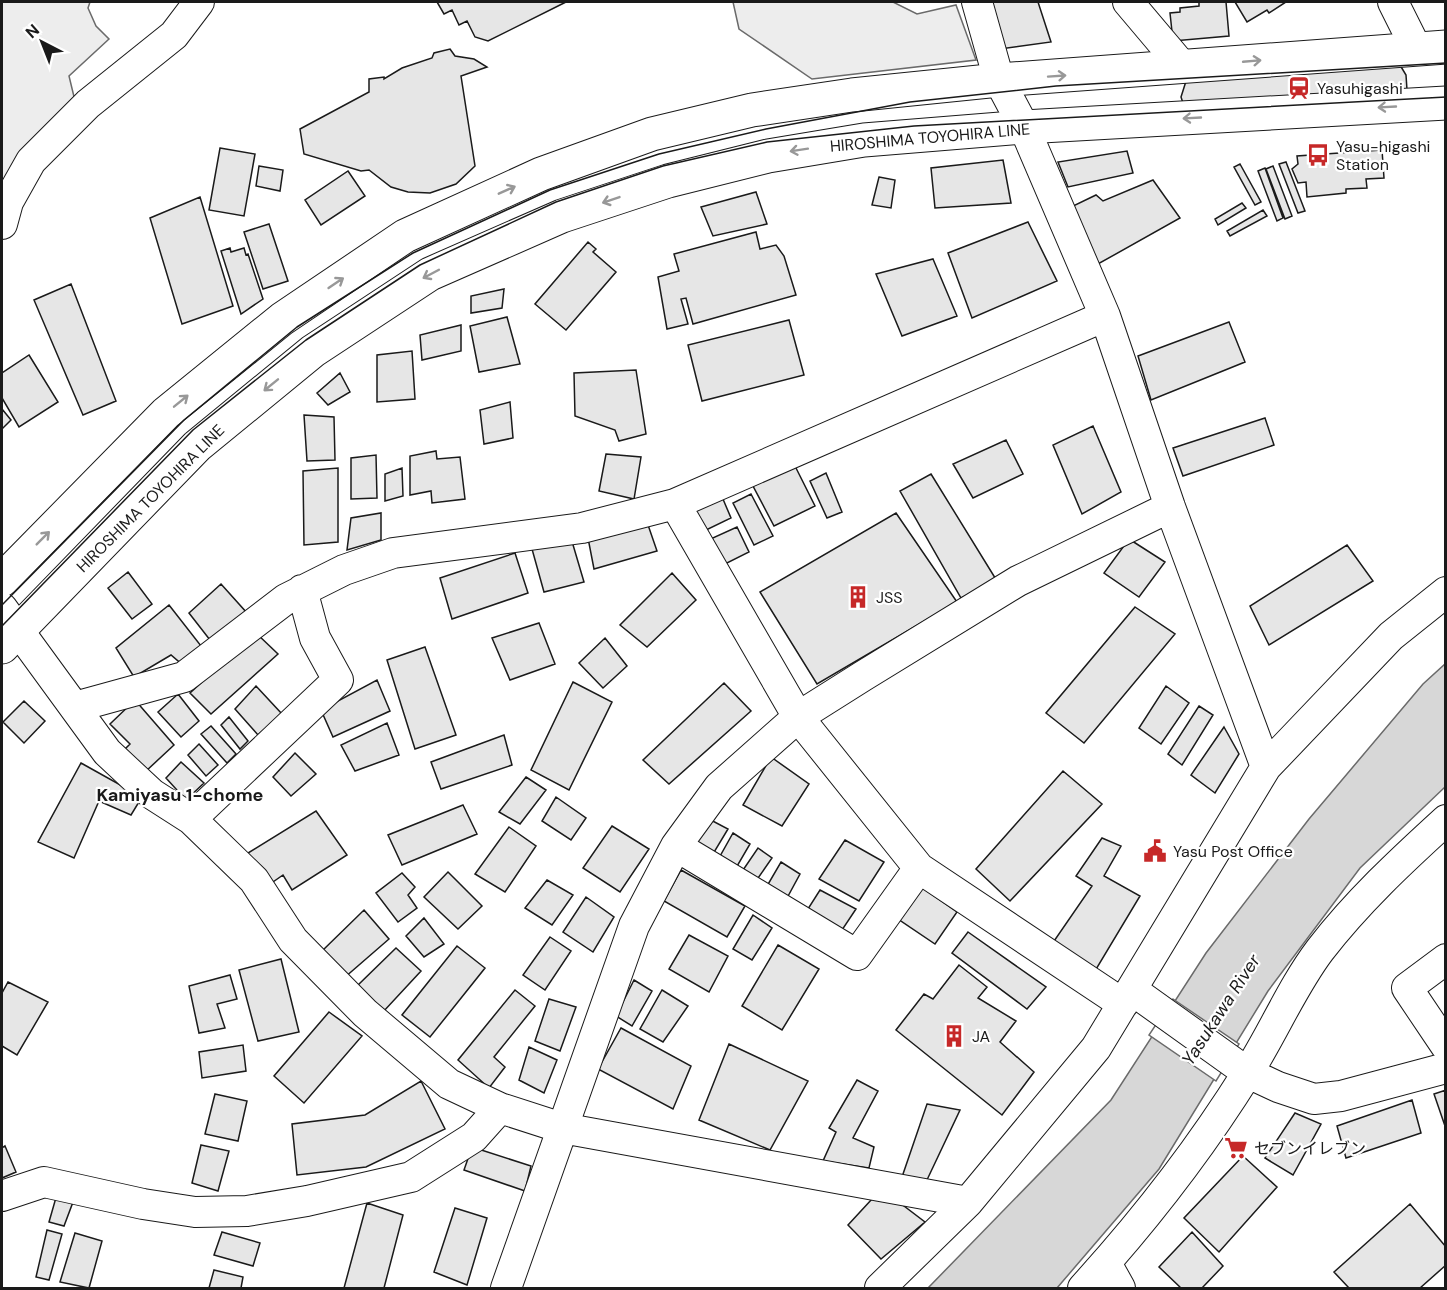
<svg xmlns="http://www.w3.org/2000/svg" width="1447" height="1290" font-family="'DM Sans','Noto Sans JP',sans-serif">
<rect width="100%" height="100%" fill="#fff"/>
<path fill="#ededed" stroke="#6a6a6a" stroke-width="1.5" d="M2 2H90L88 8 96 26 109 39 69 76 76 105 2 181Z
M733 2H893L917 14 956 5 976 60 812 79 739 29Z"/>
<path fill="#d7d7d7" stroke="#6a6a6a" stroke-width="1.5" d="M1445 664V787L1360 868 1268 991 1159 1169 1057 1288H928L1111 1100 1206 953 1309 819 1423 684Z"/>
<path fill="#fff" stroke="#6a6a6a" stroke-width="1.5" d="M1173 999 1239 1044 1216 1081 1149 1035Z"/>
<path fill="#e6e6e6" stroke="#1a1a1a" stroke-width="1.5" d="M437 2H566L488 41 475 37 467 21 459 25 452 10 444 14Z
M983 2H1038L1051 42 1000 49Z
M1199 2H1226L1229 36 1173 41 1170 13 1180 12V8L1199 6Z
M1235 2H1286L1269 13 1267 10 1247 22Z
M450 49 455 56 474 59 487 67 461 76 475 166 456 184 430 193 408 192 391 187 369 170 361 171 304 154 300 129 369 92V79L384 77V79L402 68 432 58 434 53Z
M1400 65 1406 75 1407 90 1183 103 1181 97 1187 78Z
M220 148 255 154 244 216 209 210Z
M1382 150 1384 178 1366 179 1367 188 1346 189V193L1307 197 1306 182 1298 183 1292 169 1298 164 1297 156Z
M1127 151 1133 173 1068 187 1058 162Z
M1003 160 1011 203 935 208 931 168Z
M1286 162 1305 211 1298 213 1279 164Z
M1240 164 1261 202 1255 205 1234 167Z
M259 166 283 170 280 191 256 186Z
M1273 166 1292 216 1285 219 1266 169Z
M1265 168 1283 218 1277 221 1258 171Z
M348 171 365 196 321 225 305 200Z
M879 177 895 180 891 208 872 205Z
M1153 180 1180 218 1098 264 1073 206 1096 195 1103 201Z
M756 192 767 224 713 236 701 207Z
M200 197 233 306 182 324 150 218Z
M1242 203 1246 208 1218 225 1215 219Z
M1263 210 1267 216 1230 236 1227 231Z
M1028 222 1057 281 972 318 948 253Z
M269 224 288 281 263 289 244 232Z
M756 232 760 249 776 245 784 256 796 295 693 324 686 298 681 299 688 324 667 329 658 277 679 271 674 254Z
M588 242 596 249 593 252 616 272 566 330 535 304Z
M230 248 231 252 244 248 246 255 248 254 263 299 241 314 221 251Z
M933 259 957 316 902 336 876 274Z
M71 284 116 401 83 415 34 300Z
M504 289 502 308 471 313V296Z
M507 317 520 364 479 372 470 326Z
M789 320 804 375 702 401 688 345Z
M1229 322 1245 362 1151 400 1138 356Z
M461 325V351L422 360 420 335Z
M412 351 415 399 377 402V355Z
M29 355 58 402 19 427 2 398V373Z
M636 370 646 434 619 441 615 430 575 416 574 373Z
M340 373 350 392 328 405 317 393Z
M510 402 513 438 484 444 480 410Z
M2 409 11 420 2 429Z
M304 415 334 417 335 460 307 461Z
M1265 418 1274 445 1183 476 1173 448Z
M1093 426 1121 492 1082 514 1053 445Z
M1006 440 1023 474 973 498 953 464Z
M436 451 437 459 460 457 465 499 432 503 431 491 410 495V456Z
M606 454 641 457 634 499 599 491Z
M376 455 377 498 351 499V458Z
M795 466 815 506 774 526 753 486Z
M338 468V542L304 545 303 471Z
M402 468 403 496 385 501V474Z
M826 473 842 512 827 518 810 481Z
M931 474 997 581 961 598 900 491Z
M720 492 731 518 702 532 689 508Z
M751 494 773 536 754 545 733 503Z
M381 513V540L347 550 351 518Z
M896 513 957 602 817 684 760 592Z
M647 522 657 551 594 569 588 538Z
M737 527 749 552 719 567 706 541Z
M571 538 584 582 544 592 532 549Z
M1129 539 1165 562 1139 597 1104 573Z
M1347 545 1373 581 1269 645 1250 606Z
M515 553 528 593 452 619 440 578Z
M128 572 152 604 132 619 108 588Z
M672 573 696 600 647 647 620 625Z
M221 584 247 613 210 640 189 613Z
M169 605 205 651 184 666 171 655 134 677 116 648Z
M1135 607 1175 634 1084 743 1046 713Z
M539 623 555 664 510 680 492 638Z
M256 633 278 654 211 714 190 693Z
M605 638 627 666 603 688 579 663Z
M425 647 456 735 415 749 387 660Z
M377 680 390 711 333 737 321 710Z
M573 682 612 702 569 790 531 770Z
M724 683 751 711 669 784 643 760Z
M256 686 282 714 258 735 235 709Z
M1166 686 1189 703 1161 744 1139 728Z
M178 694 199 721 181 737 158 712Z
M135 700 174 745 145 772 123 751 130 744 110 724Z
M24 701 45 721 24 743 3 722Z
M1199 706 1213 715 1182 765 1168 754Z
M229 717 248 741 240 749 221 725Z
M387 723 399 755 355 771 341 745Z
M211 726 236 754 227 763 201 734Z
M1224 727 1239 754 1215 793 1191 775Z
M504 735 512 765 441 789 431 762Z
M199 744 218 765 206 776 188 755Z
M295 753 316 774 291 796 273 777Z
M771 757 809 784 782 826 743 805Z
M181 762 204 783 186 800 166 778Z
M81 763 142 797 131 815 99 801 74 858 38 842Z
M1063 771 1102 804 1010 901 976 869Z
M526 777 546 790 520 824 499 812Z
M556 797 586 818 571 840 542 821Z
M463 805 477 834 402 865 388 835Z
M316 811 347 855 292 890 283 875 270 884 248 853Z
M707 818 728 829 713 854 695 841Z
M612 826 649 849 620 892 583 868Z
M509 827 536 846 505 892 475 874Z
M733 833 750 844 736 868 719 858Z
M1102 838 1121 846 1104 876 1140 896 1095 971 1052 944 1092 886 1076 876Z
M845 840 884 862 859 901 819 879Z
M758 848 772 858 756 881 741 873Z
M781 862 800 874 787 898 767 886Z
M681 870 745 906 727 937 664 901Z
M448 872 482 906 458 929 424 897Z
M402 873 415 887 408 895 417 908 398 922 376 893Z
M547 880 573 895 552 925 525 908Z
M920 886 957 912 935 944 898 919Z
M820 890 856 909 840 933 806 912Z
M586 897 614 917 593 952 563 932Z
M364 910 389 939 344 978 321 952Z
M753 915 772 928 752 960 733 949Z
M424 918 444 944 424 957 406 936Z
M968 932 1046 987 1027 1009 952 953Z
M689 935 728 956 709 992 669 969Z
M550 937 571 951 545 990 523 975Z
M778 945 819 969 782 1030 742 1006Z
M457 946 485 968 430 1037 402 1015Z
M396 948 421 971 383 1012 356 987Z
M281 959 299 1032 258 1041 239 970Z
M959 965 987 987 978 998 1016 1021 1000 1042 1034 1072 1002 1115 896 1030 924 994 933 999Z
M230 975 237 999 217 1004 225 1028 199 1033 189 986Z
M634 980 652 991 632 1026 616 1016Z
M8 982 48 1002 17 1055 2 1046V993Z
M515 990 535 1006 494 1057 505 1067 489 1088 458 1060Z
M662 990 688 1006 663 1042 640 1029Z
M549 999 576 1007 560 1051 535 1041Z
M329 1012 362 1036 304 1103 274 1076Z
M621 1028 691 1066 673 1109 598 1069Z
M729 1044 808 1081 770 1150 699 1120Z
M243 1045 246 1071 202 1078 199 1052Z
M529 1047 557 1060 544 1093 519 1080Z
M857 1080 878 1091 853 1138 874 1147 869 1168 823 1161 836 1132 829 1128Z
M421 1081 445 1129 366 1167 297 1175 292 1124 365 1115Z
M1446 1090V1126H1445L1434 1094Z
M215 1094 247 1101 238 1141 205 1134Z
M1412 1100 1421 1133 1346 1158 1337 1126Z
M927 1104 960 1110 926 1182 902 1177Z
M1295 1113 1321 1124 1293 1175 1265 1158Z
M201 1145 229 1151 218 1191 192 1183Z
M5 1146 16 1172 2 1178V1148Z
M472 1147 531 1166 525 1191 464 1170Z
M1243 1156 1277 1187 1219 1252 1184 1218Z
M57 1194 73 1202 64 1226 49 1222Z
M872 1199 896 1200 925 1222 881 1259 848 1225Z
M367 1203 403 1215 384 1288H344Z
M1410 1204 1446 1247V1265L1420 1288H1349L1334 1272Z
M455 1208 487 1218 467 1285 434 1272Z
M47 1230 62 1234 49 1280 36 1277Z
M222 1232 260 1243 253 1266 214 1255Z
M1192 1232 1223 1266 1202 1288H1181L1159 1267Z
M75 1233 102 1241 89 1288 60 1282Z
M214 1270 243 1277 241 1288H209Z"/>
<g fill="none" stroke-linecap="round" stroke-linejoin="round">
<g stroke="#1a1a1a" stroke-width="32">
<path id="minor" d="M977 2 999 80 1024 127 1105 316 1170 507 1266 767
M1128 2 1182 66
M1393 2 1416 48
M2 224 8 202 31 161 88 104 174 35 199 2
M675 504 798 717 919 868 1123 1004
M2 608 107 752 152 794 191 819 254 880 293 940 365 1013 449 1084 500 1108 562 1128 968 1202
M75 707 184 677 286 599 344 570 393 553 582 528 675 504 1105 316
M191 819 338 680 315 638 302 590
M676 846 857 955 919 868
M1446 959 1407 988 1446 1046
M1132 990 1248 1073 1278 1087 1314 1099 1341 1096 1446 1068
M2 1196 44 1182 143 1204 195 1212 247 1211 307 1201 411 1177 474 1137 500 1108
M1106 1263 1120 1288
M506 1288 634 926 676 846 719 787 798 717 863 676 1018 581 1170 507
M880 1288 968 1202 1096 1048 1266 767 1391 636 1446 592
M1083 1288C1144 1221 1200 1149 1248 1072 1273 1033 1292 987 1320 950 1357 902 1401 861 1446 820"/>
</g>
<g stroke="#1a1a1a" stroke-width="35">
<path id="major" d="M2 580 166 413 282 319 405 236 541 174 652 134 752 110 852 95 999 80 1446 47
M2 647 197 446 313 351 430 274 562 216 668 181 768 156 864 140 1024 127 1446 103"/>
</g>
<use href="#minor" stroke="#fff" stroke-width="30"/>
<use href="#major" stroke="#fff" stroke-width="33"/>
<path stroke="#1a1a1a" stroke-width="1.5" d="M2 605 184 420 297 327 413 253 550 190 659 154 766 129 910 102 1056 86 1446 63
M2 626 193 430 306 340 420 265 556 202 663 166 767 142 914 126 1446 97"/>
</g>
<defs><path id="oneway-shaft" d="M-6 0H5M1.5-3L5.5 0L1.5 3" fill="none" stroke-width="1.6" stroke-linecap="round" stroke-linejoin="round" transform="scale(1.5)"/></defs>
<g stroke="#989898">
<use href="#oneway-shaft" transform="translate(1252 61) rotate(-5)"/>
<use href="#oneway-shaft" transform="translate(1057 76) rotate(-4)"/>
<use href="#oneway-shaft" transform="translate(1387 107) rotate(177)"/>
<use href="#oneway-shaft" transform="translate(1192 118) rotate(177)"/>
<use href="#oneway-shaft" transform="translate(799 150) rotate(171)"/>
<use href="#oneway-shaft" transform="translate(507 190) rotate(-24)"/>
<use href="#oneway-shaft" transform="translate(611 200) rotate(161)"/>
<use href="#oneway-shaft" transform="translate(431 274) rotate(152)"/>
<use href="#oneway-shaft" transform="translate(336 283) rotate(-34)"/>
<use href="#oneway-shaft" transform="translate(271 385) rotate(141)"/>
<use href="#oneway-shaft" transform="translate(181 401) rotate(-39)"/>
<use href="#oneway-shaft" transform="translate(43 538) rotate(-45)"/>
</g>
<defs>
<g id="station-bare" transform="scale(1.8)"><path d="M-3-6H3Q5-6 5-4V2Q5 4 3 4L4.5 6H3L1.5 4h-3L-3 6H-4.5L-3 4Q-5 4-5 2V-4Q-5-6-3-6ZM-3.5-4v3h7v-3ZM-3.5 1v1.5H-2V1ZM2 1v1.5H3.5V1Z" fill="#c62828" stroke="#fff" stroke-width="2.5" paint-order="stroke"/></g>
<g id="bus-bare" transform="scale(1.8)"><path d="M-5-6H5V4H4V6H2V4H-2V6H-4V4H-5ZM-3.5-4V0h7V-4ZM-3.5 1.2v1.5H-2V1.2ZM2 1.2v1.5H3.5V1.2Z" fill="#c62828" stroke="#fff" stroke-width="2.5" paint-order="stroke"/></g>
<g id="building-bare" transform="scale(1.8)"><path d="M-4-6H4V6H1V3H-1V6H-4ZM-2.5-4.3h1.7v1.8h-1.7ZM.8-4.3h1.7v1.8H.8ZM-2.5-1h1.7V.8h-1.7ZM.8-1h1.7V.8H.8Z" fill="#c62828" stroke="#fff" stroke-width="2.5" paint-order="stroke"/></g>
<g id="civic-bare" transform="scale(1.8)"><path d="M-.6-6.5H3V-4.5H.6V-3L4-1V1h2V6H-6V1h2V-1L-.6-3ZM-1.2 2.5V6h2.4V2.5Z" fill="#c62828" stroke="#fff" stroke-width="2.5" paint-order="stroke"/></g>
<g id="supermarket-bare" transform="scale(1.8)"><path d="M-6-5.5h2.5l.6 2H6L4.5 2H-2.5L-4.4-4H-6ZM-1.5 3.2a1.3 1.3 0 1 0 .1 0ZM3 3.2a1.3 1.3 0 1 0 .1 0Z" fill="#c62828" stroke="#fff" stroke-width="2.5" paint-order="stroke"/></g>
</defs>
<g fill-rule="evenodd">
<use href="#station-bare" x="1299" y="88"/>
<use href="#bus-bare" x="1318" y="155"/>
<use href="#building-bare" x="858" y="597"/>
<use href="#civic-bare" x="1155" y="851"/>
<use href="#building-bare" x="954" y="1036"/>
<use href="#supermarket-bare" x="1236" y="1148"/>
</g>
<g text-anchor="middle" stroke-width="4.5" stroke-linejoin="round" paint-order="stroke">
<g font-size="16" fill="#1a1a1a" stroke="#fff" text-anchor="start">
<text x="1317" y="94">Yasuhigashi</text>
<text x="1336" y="152">Yasu-higashi<tspan x="1336" dy="18">Station</tspan></text>
<text x="876" y="603">JSS</text>
<text x="1173" y="857">Yasu Post Office</text>
<text x="972" y="1042">JA</text>
<text x="1254" y="1154">セブンイレブン</text>
</g>
<g font-size="16" fill="#1a1a1a" stroke="#fff">
<text transform="translate(930 137) rotate(-5)" y="6">HIROSHIMA TOYOHIRA LINE</text>
<text transform="translate(150 498) rotate(-45)" y="6">HIROSHIMA TOYOHIRA LINE</text>
</g>
<g font-size="18" font-weight="bold" fill="#1a1a1a" stroke="#fff">
<text x="180" y="801">Kamiyasu 1-chome</text>
</g>
<g font-size="18" font-style="italic" fill="#1a1a1a" stroke="#fff">
<text transform="translate(1221 1010) rotate(-57)" y="6">Yasukawa River</text>
</g>
</g>
<rect width="1447" height="1290" fill="none" stroke="#1a1a1a" stroke-width="6"/>
<g transform="translate(42 42) rotate(318)" stroke="#ffffff" stroke-width="4.5" paint-order="stroke">
<path d="M0-4.5L10 22L0 15L-10 22Z" fill="#1a1a1a"/>
<text y="-9" font-size="16" font-weight="bold" text-anchor="middle" fill="#1a1a1a">N</text>
</g>
</svg>
